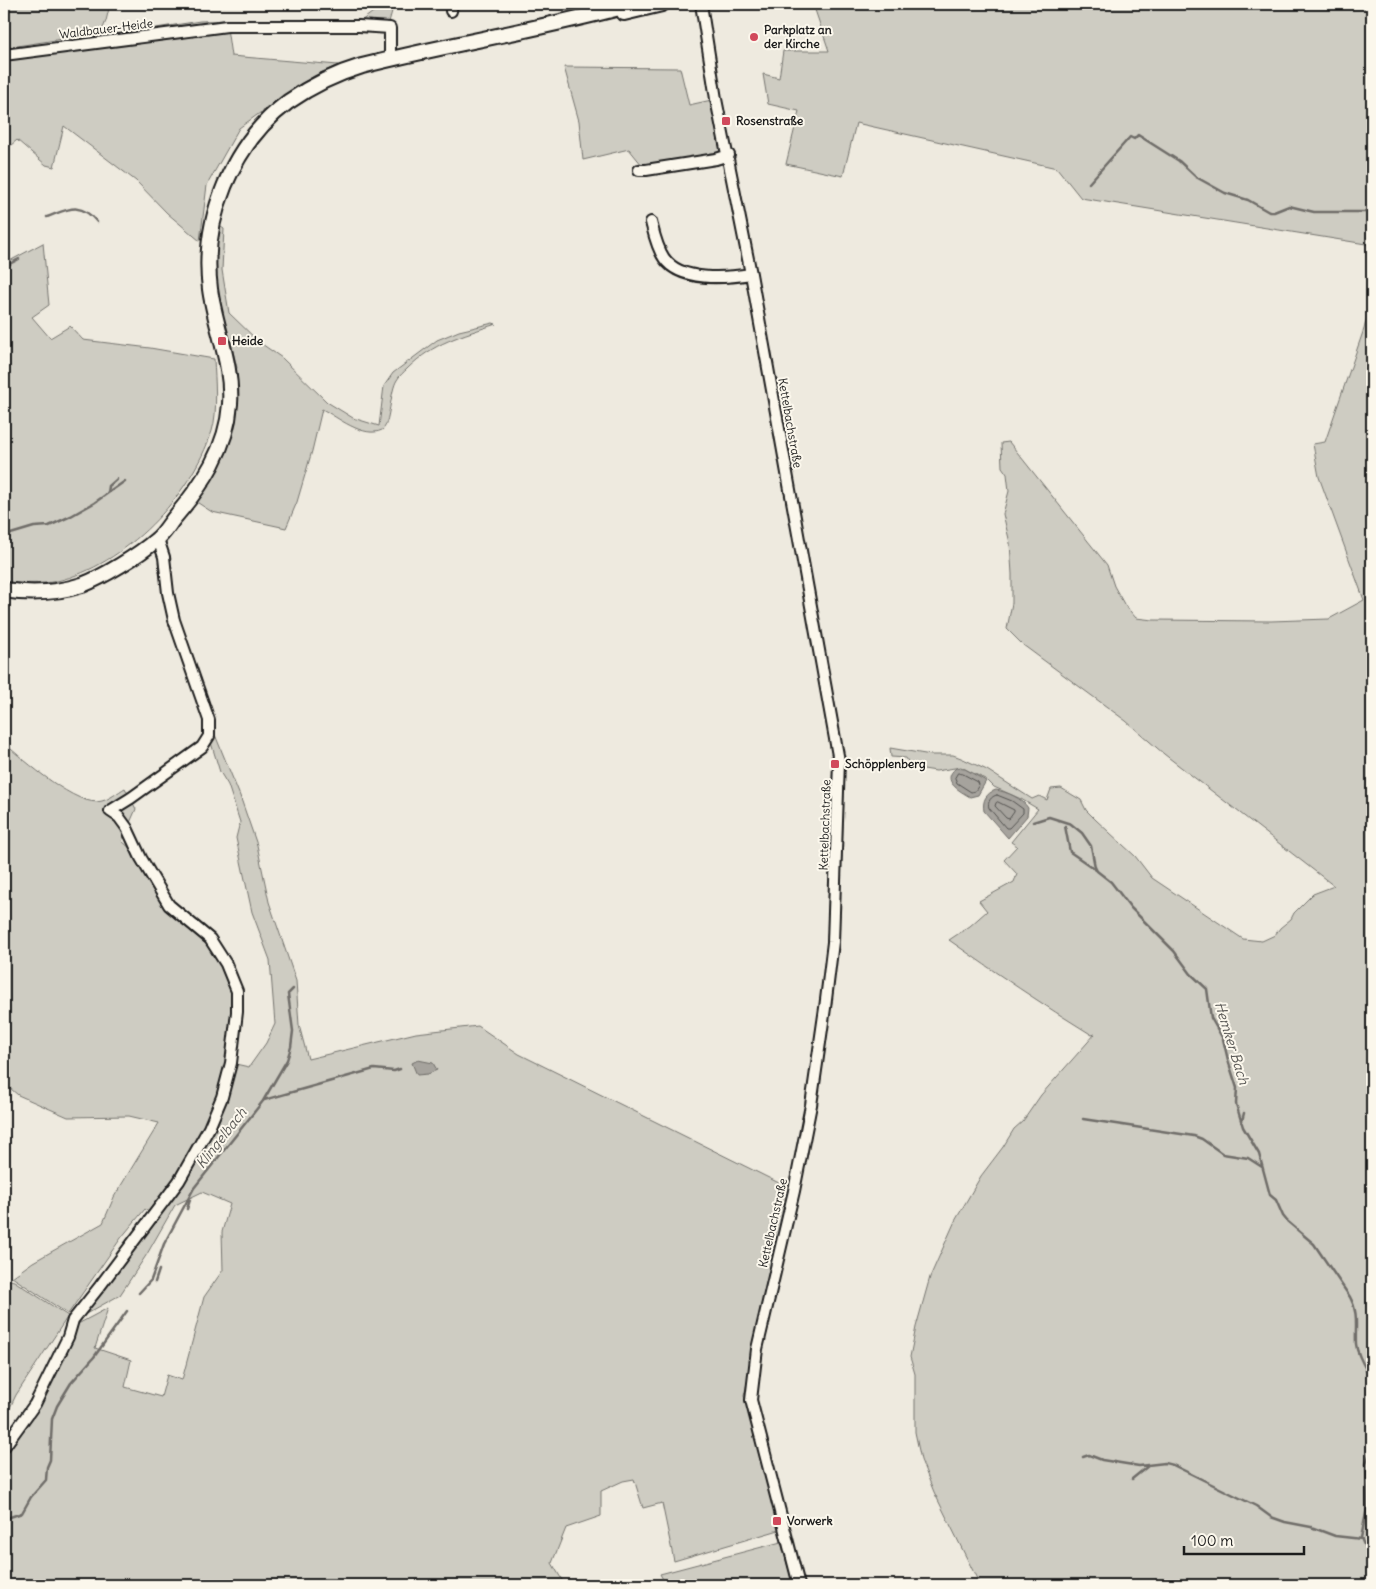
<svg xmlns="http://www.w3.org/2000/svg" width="1376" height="1589" font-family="Delius,sans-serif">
<rect width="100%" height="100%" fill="#eeeadf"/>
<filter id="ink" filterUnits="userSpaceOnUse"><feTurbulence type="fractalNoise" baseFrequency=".02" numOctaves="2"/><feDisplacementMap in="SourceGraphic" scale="10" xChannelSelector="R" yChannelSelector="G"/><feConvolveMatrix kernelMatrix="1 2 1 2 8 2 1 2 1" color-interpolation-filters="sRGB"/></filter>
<g filter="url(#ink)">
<path fill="#ceccc2" stroke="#75746f" d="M4 4H110L106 21 101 33 4 48Z
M384 4H394L389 22 387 24 295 25 112 38V35L200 21 236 20 361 21Z
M813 4H1372V245L1081 198 1057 168 856 123 843 176 786 164 799 111 768 104 763 74 779 78 783 51H829Z
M227 28 231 56 338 65 314 76 296 87 239 128 207 185 200 241 167 213 136 181 64 126 54 167 46 165 17 140 4 151V59Z
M564 67 680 68 689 105 716 99 729 155 646 170 629 149 583 160 579 121Z
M218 225 224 229 222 270 229 313 259 342 282 358 327 402 353 418 379 426 384 386 393 373 437 340 459 331 493 323 496 324C461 336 434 342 407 369 404 372 399 376 397 380 390 390 390 426 382 430 364 439 337 417 322 409L312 451 297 502 286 528 212 512 195 501 214 473 235 371 237 368 230 339 223 325 219 310 214 265Z
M43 243 49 305 32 317 50 338 70 326 83 340 150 348 214 359C215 380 218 412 212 431 190 497 125 565 57 581 40 585 21 583 4 582V264Z
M1372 297V1585H980L934 1492 921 1460 915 1432V1374L910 1357 916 1327 930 1277 955 1221 981 1176 1003 1147 1014 1129 1023 1121 1041 1095 1095 1034 1092 1035C1043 1005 996 973 949 940L970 926 987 911 979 901 1014 882 1017 874 1004 860 1017 846 1011 842 1038 809 1021 799 994 787 987 780 961 767 936 771 911 767 906 758 891 757 890 748 931 755H953L961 758 987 770 1032 799 1039 796 1047 800 1051 789 1061 788 1081 800 1086 810 1096 820 1135 856 1152 878 1243 939 1262 941 1275 935 1280 928 1291 919 1294 913 1313 894 1334 886 1164 754 1126 721 1023 645 1007 629 1012 603V574L1010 543 1003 514 1009 491 1007 474 1002 467 1001 443 1009 442 1107 565 1114 586 1124 604 1136 618 1153 620 1271 621 1329 619 1364 600 1319 477 1313 444 1325 442 1364 329Z
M209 720 240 796 257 845 269 902 296 981 299 1025 308 1059 416 1033 478 1026 519 1054 791 1189 744 1396 761 1455 779 1530 674 1561 662 1503 643 1508 634 1479 623 1481 601 1491V1516L566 1528 552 1563 565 1585H4V1445L48 1368 76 1325 108 1308 95 1348 131 1360 125 1387 161 1397 167 1375 182 1380 204 1297 223 1270 222 1232 230 1204 202 1192 175 1205 147 1254 120 1295 84 1315 154 1217 145 1209 121 1238 68 1314 12 1277 33 1262 103 1223 114 1197 159 1123 129 1116 68 1117 18 1095 4 1083V725L5 744C23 759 78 809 102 801 110 799 118 792 125 788L136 809 122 841 141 858 169 905 210 939 237 991 231 1063 249 1067 266 1043 275 1024 270 960 252 912 236 838 240 822 228 785 220 772 209 736Z
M10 1280 14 1281 68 1316 16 1395 4 1420V1282Z
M781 1542 793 1585H666L660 1574Z"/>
<path fill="#a6a39d" stroke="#6f6d69" d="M956 768 965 769 986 781 978 795 970 797C960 791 940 781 956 768Z
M996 790C1007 792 1022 798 1028 808L1027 816 1008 838 984 811C982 801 986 793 996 790Z
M418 1060 433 1063 437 1070 428 1074 417 1075 412 1063Z"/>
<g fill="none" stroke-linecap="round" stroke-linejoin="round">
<path stroke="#535250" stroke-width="1" d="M958 773 963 774 978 782 979 785 975 791 971 792 957 783 955 778Z
M997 795 1012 801 1023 809V813L1009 828H1006L989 808C987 802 991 796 997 795Z
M998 802 1014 810V812L1009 819 1006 818 995 806 996 803Z"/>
<path stroke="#6f6d69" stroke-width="2.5" d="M1089 183 1130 137 1134 139 1138 135 1179 161 1196 177 1225 193 1248 200 1269 212H1274L1289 206 1314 212H1372
M47 217C69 209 80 201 97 222
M4 267 19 259
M108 493 109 486 117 479
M4 536 34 527 49 526 71 516 94 503 125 481
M1033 822 1049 817 1071 824 1082 833 1091 846 1095 867 1097 871 1111 882 1131 908 1174 951 1191 974 1207 989 1211 1018 1223 1039 1228 1060 1237 1088 1236 1104 1243 1127 1259 1154 1270 1195 1276 1200 1283 1216 1287 1221 1314 1244 1350 1297C1359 1313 1355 1327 1356 1344 1357 1356 1366 1369 1372 1380
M1065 826 1070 852 1096 870
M264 1100 374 1069 394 1071 400 1069
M1083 1119 1194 1136 1202 1139 1223 1154 1248 1158 1262 1167
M1242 1121 1244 1113
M187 1209 190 1200
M155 1282 159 1270
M139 1293 151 1280 164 1244 194 1188 263 1101 287 1060 291 1047 293 1031 288 994 293 989
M1372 1422V1447L1366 1464 1367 1508 1361 1538 1372 1563V1581
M1083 1457 1089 1455 1102 1460 1139 1466 1165 1463 1173 1465 1256 1506 1271 1517 1285 1522 1311 1527 1335 1536 1362 1539
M1132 1479 1148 1466
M4 1519 22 1513 31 1497 46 1480 47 1467 50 1460 52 1419 57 1406 71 1383 94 1357 127 1311"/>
<g stroke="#1c1c1c" stroke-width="14">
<path id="minor" d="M701 4 716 99 751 274 839 761 833 942 825 1008 811 1105 794 1191 757 1349 751 1400 799 1585
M451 11 452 4
M4 55 227 26H359L390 28V59
M639 170H646L716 159 729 155
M651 222C654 234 657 248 664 258 680 282 726 278 751 274
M4 1447 35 1404 68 1337 73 1320 100 1286 179 1181 209 1128 222 1097 231 1063 237 1012V991L226 964 210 939 169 905 141 858 127 828 119 817 110 811 131 798 202 747 209 736V720L174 620 168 593 164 557 158 539"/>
</g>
<g stroke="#1c1c1c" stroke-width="18">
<path id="secondary" d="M624 13 662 4
M4 590C29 594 57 593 82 585 103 577 139 555 156 540 164 534 169 524 175 517 203 484 227 448 230 404 233 365 215 327 210 289 201 220 232 144 288 102 311 86 335 74 362 66 452 43 544 29 634 4"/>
</g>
<use href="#minor" stroke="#fbf7ec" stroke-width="10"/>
<use href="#secondary" stroke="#fbf7ec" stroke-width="14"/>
</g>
</g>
<g fill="#d1495b" stroke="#fbf7ec" stroke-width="2">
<circle cx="754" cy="37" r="5"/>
<rect x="721" y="116" width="10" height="10" rx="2.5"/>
<rect x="217" y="336" width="10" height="10" rx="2.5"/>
<rect x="830" y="759" width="10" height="10" rx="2.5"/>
<rect x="772" y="1516" width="10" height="10" rx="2.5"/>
</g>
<g text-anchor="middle" stroke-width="4" stroke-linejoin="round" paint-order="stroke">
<g font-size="12" fill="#1c1c1c" stroke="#fbf7ec">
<text transform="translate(106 29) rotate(-7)" y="4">Waldbauer-Heide</text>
<text transform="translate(790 423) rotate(80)" y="4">Kettelbachstraße</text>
<text transform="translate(825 825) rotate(-88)" y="4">Kettelbachstraße</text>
<text transform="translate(773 1223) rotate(-77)" y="4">Kettelbachstraße</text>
</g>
<g font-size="12" font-weight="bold" fill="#1c1c1c" stroke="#fbf7ec" text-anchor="start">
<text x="764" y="34">Parkplatz an<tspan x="764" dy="14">der Kirche</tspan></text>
<text x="736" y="125">Rosenstraße</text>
<text x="232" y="345">Heide</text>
<text x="845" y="768">Schöpplenberg</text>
<text x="787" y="1525">Vorwerk</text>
</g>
<g font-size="14" font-style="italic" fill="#5a5956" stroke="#fbf7ec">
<text transform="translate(1232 1043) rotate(73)" y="5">Hemker Bach</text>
<text transform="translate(221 1138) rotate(-52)" y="5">Klingelbach</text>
</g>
</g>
<rect width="1376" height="1589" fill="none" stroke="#fbf7ec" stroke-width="20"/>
<rect x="10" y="10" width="1356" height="1569" fill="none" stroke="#1c1c1c" stroke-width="2" filter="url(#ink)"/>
<path d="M1184 1546v8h120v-8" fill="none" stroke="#1c1c1c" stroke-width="2.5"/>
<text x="1191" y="1546" font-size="15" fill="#1c1c1c" stroke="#fbf7ec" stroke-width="4" paint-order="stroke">100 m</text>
</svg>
